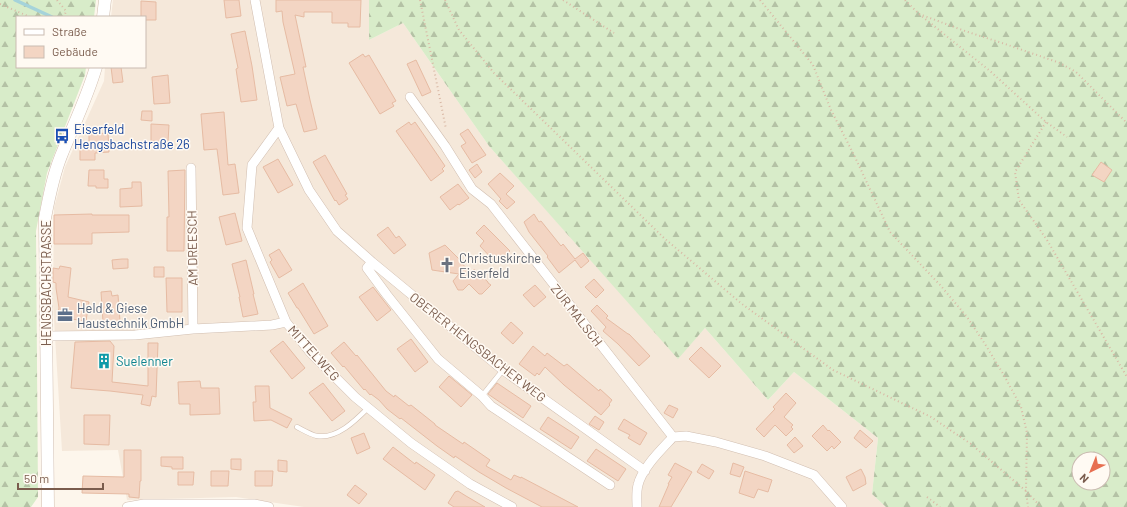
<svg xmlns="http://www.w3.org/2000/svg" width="1127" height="507" font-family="Barlow,sans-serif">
<defs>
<pattern id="forest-firs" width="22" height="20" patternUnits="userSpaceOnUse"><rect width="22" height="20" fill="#d8ecc9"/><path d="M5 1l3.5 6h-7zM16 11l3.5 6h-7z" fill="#b4c2a5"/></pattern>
</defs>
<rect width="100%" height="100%" fill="#fdf6ec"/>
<path fill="#f5e8da" d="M113 0H369V40L403 23 489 146 678 358 705 328 768 400 794 372 878 438 872 494 886 507H304L236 497 127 500 118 450 62 451 53 303 54 208 65 167 104 81 105 67H145V17H111Z"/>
<path fill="url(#forest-firs)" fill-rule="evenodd" d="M0 0H96L94 17H17V67H86L85 75 47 173 36 231 38 497 31 507H0Z
M369 0H1127V507H886L872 494 878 438 794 372 768 400 705 328 678 359 489 146 403 23 369 40ZM1079 459H1103V483H1079Z"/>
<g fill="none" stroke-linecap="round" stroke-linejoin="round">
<path stroke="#a5d3da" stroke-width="3.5" d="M15 0 52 17"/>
</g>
<path fill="#f3d5c3" stroke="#e6bba3" d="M224 0H239L241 16 226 18Z
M276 0H361L360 27H348V23H332V12H304V17L295 15 306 67H303L310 100 317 129 304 132 296 104 287 106 280 77 295 74 283 22 282 11 276 12Z
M141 1 156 2V20H145V17H141Z
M245 31 252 66 257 100 241 102 236 69 238 68 231 34Z
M363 54 365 57 369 55 396 101 392 103 394 106 380 114 349 63Z
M416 60 431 92 422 96 407 64Z
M111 67H121L123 82 113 83Z
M168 75 170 103 154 104 152 77Z
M142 111H152V121L141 120Z
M224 112 228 165 235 164 239 193 223 195 217 149 204 150 201 114Z
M409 122 411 125 415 122 445 166 442 169 444 171 431 181 396 131Z
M151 124 169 125 168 142 151 141Z
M468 129 486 155 472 163 461 146 466 143 460 134Z
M108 133 109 152 95 153V160H80V149H89V134Z
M325 155 347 194 345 195 348 199 339 205 336 200 335 201 313 162Z
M278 159 293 185 278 193 263 167Z
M1101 162 1112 170 1104 182 1092 175Z
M477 164 482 172 475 178 469 170Z
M89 170H104V179H108V188H96V186H88Z
M185 170 184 251H167V217H169L168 171Z
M500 173 514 186 506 194 515 202 507 209 499 201 501 199 488 184Z
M132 182H141L142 206 120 207V189L132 188Z
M458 184 469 198 459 205 458 204 450 210 440 197Z
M235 213 242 241 226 245 219 217Z
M92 214V215H129V232L92 233V244H54V215Z
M534 214 539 222 541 221 561 246 563 244 575 259 583 253 589 261 581 268 575 260 559 273 547 257 548 256 529 232 524 222Z
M484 225 510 251 497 264 480 246 484 241 476 233Z
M388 227 396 238 399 236 406 245 394 254 377 235Z
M445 245 460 260V262L471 272 474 269 488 282V283L491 285 482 294H479L469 284 463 290H458L453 281 459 274 432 270 429 253Z
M279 249 292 270 279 278 270 262 272 260 269 255Z
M122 259H128V268L113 269 112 260Z
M246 260 254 294H253L258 314 243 317 239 297H240L232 264Z
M60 266 71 268 68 297 89 302 86 321 57 317 59 308 56 288V283L53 282V268L59 269Z
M154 267H164V277H154Z
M166 278H182V312H167Z
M594 279 604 290 596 298 585 287Z
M303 283 328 326 314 334 298 308H297L288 293Z
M535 285 546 297 534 307 523 295Z
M373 287 391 310 377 321 359 297Z
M111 291 112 296 118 295 120 321 103 322 101 292Z
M597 305 608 316 606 318 628 334H629L650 356 639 366 618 344 603 331 606 327 591 311Z
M511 322 523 333 513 344 501 333Z
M411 339 428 362 415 372 397 349Z
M110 341 114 346 112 382 148 386V343H158L156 397 152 396 150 406 141 404 143 395 110 391 71 388 75 342Z
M283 341 305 368 292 379 270 351Z
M344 342 356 356 357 355 386 391 394 397 395 395 409 406 411 405 435 424V425L463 444 464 442 490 460 486 466 511 480 514 475 521 478V477L578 507H542L506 488 479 472 455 456 454 458 437 446 401 418 400 419 387 409 379 400 371 394 370 395 365 389 364 390 344 366 343 367 331 353Z
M533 346 545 356 547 353 564 366 567 364 599 391 600 389 612 400 609 404 610 405 601 415 564 385 545 367 539 375 537 373 535 376 519 364Z
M701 347 721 366 709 378 689 359Z
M449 376 472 395 461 407 439 387Z
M200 381 201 388H219L220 414 190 415V404H179L178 382Z
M323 383 345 411 332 421 309 393Z
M497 383 531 406 523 418 488 394Z
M255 386H269L270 408 292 419 287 428 271 420 254 421 253 402H256Z
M786 393 796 403 784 417 793 425 791 427 793 429 786 436 775 425 764 437 756 429 775 409 773 407Z
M669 405 678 409 673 418 664 413Z
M84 415H110L109 445 84 444Z
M595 416 604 422 599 430 589 424Z
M548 417 579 437 571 449 540 429Z
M624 419 647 433 640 445 628 438 630 435 618 429Z
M823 425 828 431 829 430 841 442 834 449 832 446 827 451 812 436Z
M860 430 873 441 866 448 854 438Z
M364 433 370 448 357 454 351 438Z
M795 437 803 446 794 453 787 445Z
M393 447 415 464 416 462 435 475 425 490 383 459Z
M596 449 626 469 618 481 587 461Z
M124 450H141V481H140L139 498 129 497V494L82 493 83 476 124 477Z
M161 457H183V469H172V467L161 466Z
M231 459H241V470L231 469Z
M278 460 287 461V472L278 471Z
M675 463 692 472 671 507H659L669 484H668L672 477 668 475Z
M733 463 744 467 740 477 730 474Z
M702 464 714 471 709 479 697 472Z
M861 469 865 477 866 484 853 491 846 477Z
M211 471H229L228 486H211Z
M255 471H273L272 486H255Z
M745 471 772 480 768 492 758 489 754 498 739 493Z
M178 472H194L193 485H178Z
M355 485 367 494 359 504 347 495Z
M458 491 466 496 485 507H454L448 503 455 492Z"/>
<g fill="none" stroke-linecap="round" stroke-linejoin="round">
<g stroke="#d1beb0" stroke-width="5.5">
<path id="service" d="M482 396 503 370
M297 427C303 430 311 435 317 436 337 439 355 421 368 408"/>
</g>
<g stroke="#d1beb0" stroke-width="10">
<path id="minor" d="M255 0 279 128 309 190 337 231 372 262 503 370 645 471
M410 97 445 146 472 189 491 204 673 437
M279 128 252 165 247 228 286 322 310 352 355 397 411 443 470 484 512 507
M191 168 193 329
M372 262 367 268 387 295 438 359 482 396 491 406 610 485
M46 336 135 335 193 329 272 325 286 322
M127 507 144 504H254L269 507
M637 507C637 500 636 492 638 485 642 468 661 450 673 437L686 436 716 442 765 456 814 475 842 507"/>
</g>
<g stroke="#d1beb0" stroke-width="13">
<path id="tertiary" d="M103 17 105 0
M48 507 45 218C49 197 53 176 61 156 73 126 87 98 96 67"/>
</g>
<path stroke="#d9b8a5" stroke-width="2" stroke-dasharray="1 3" stroke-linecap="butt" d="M57 0 66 11 64 17
M420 0 446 129
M445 0 459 30 494 73 664 238 742 304 833 370 931 417 971 444 1026 491 1041 507
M563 0 614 33
M760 0 813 65 831 110 854 155 890 232 941 286 967 317 985 344 1005 377 1021 407 1027 433 1026 491 1028 507
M905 0 919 14 990 71 1046 122 1067 137
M0 4 30 17
M919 14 965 31 1005 44 1060 63 1076 72 1127 123
M1046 122 1015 172 1019 200 1047 240 1127 377
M927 497 940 507"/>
<use href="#service" stroke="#fff" stroke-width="4.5"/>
<use href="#minor" stroke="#fff" stroke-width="9"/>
<use href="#tertiary" stroke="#fff" stroke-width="12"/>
</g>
<defs>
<g id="bus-bare" transform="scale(1.2)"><path d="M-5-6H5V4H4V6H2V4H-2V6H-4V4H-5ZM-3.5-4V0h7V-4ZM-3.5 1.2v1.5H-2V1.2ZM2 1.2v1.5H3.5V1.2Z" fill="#1a4fb4" stroke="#fffaf3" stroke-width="2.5" paint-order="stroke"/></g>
<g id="church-bare" transform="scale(1.2)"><path d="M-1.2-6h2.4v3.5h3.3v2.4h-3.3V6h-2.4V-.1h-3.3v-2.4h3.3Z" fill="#6b7280" stroke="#fffaf3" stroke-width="2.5" paint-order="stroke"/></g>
<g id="office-bare" transform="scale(1.2)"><path d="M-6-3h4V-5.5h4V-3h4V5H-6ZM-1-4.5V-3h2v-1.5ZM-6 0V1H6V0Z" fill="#5c6f8a" stroke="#fffaf3" stroke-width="2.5" paint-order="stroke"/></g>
<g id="building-bare" transform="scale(1.2)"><path d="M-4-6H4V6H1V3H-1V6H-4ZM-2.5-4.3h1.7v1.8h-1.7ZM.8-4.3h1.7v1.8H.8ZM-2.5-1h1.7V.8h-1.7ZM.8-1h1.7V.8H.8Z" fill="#0f9aa8" stroke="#fffaf3" stroke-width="2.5" paint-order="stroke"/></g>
</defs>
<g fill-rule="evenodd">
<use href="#bus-bare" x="62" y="136"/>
<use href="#church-bare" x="447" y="265"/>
<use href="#office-bare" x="65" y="315"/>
<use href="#building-bare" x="104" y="361"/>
</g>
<g text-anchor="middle" stroke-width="3" stroke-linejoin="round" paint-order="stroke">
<g font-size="13" fill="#164399" stroke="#fffaf3" text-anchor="start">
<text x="74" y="134">Eiserfeld<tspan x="74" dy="15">Hengsbachstraße 26</tspan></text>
</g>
<g font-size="13" fill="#7a5c4d" stroke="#fffaf3">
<text transform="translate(192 248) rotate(-91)" y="5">AM DREESCH</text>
<text transform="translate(46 283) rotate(-90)" y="5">HENGSBACHSTRASSE</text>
<text transform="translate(577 315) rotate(52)" y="5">ZUR MALSCH</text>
<text transform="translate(478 347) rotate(38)" y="5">OBERER HENGSBACHER WEG</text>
<text transform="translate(314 353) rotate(48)" y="5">MITTELWEG</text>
</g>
<g font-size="13" fill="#5b616d" stroke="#fffaf3" text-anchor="start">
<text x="459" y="263">Christuskirche<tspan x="459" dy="15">Eiserfeld</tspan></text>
</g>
<g font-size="13" fill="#4e5e75" stroke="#fffaf3" text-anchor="start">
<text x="77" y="313">Held &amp; Giese<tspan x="77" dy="15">Haustechnik GmbH</tspan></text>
</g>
<g font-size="13" fill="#0d838f" stroke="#fffaf3" text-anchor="start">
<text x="116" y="366">Suelenner</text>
</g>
</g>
<rect x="16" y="16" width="130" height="52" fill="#fffaf3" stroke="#cabbb1"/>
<rect x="24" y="29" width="20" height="6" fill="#ffffff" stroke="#cabbb1"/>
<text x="52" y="36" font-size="12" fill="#7a5c4d">Straße</text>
<rect x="24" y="46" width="20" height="12" fill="#f3d5c3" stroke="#cabbb1"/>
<text x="52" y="56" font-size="12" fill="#7a5c4d">Gebäude</text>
<g transform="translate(1091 471) rotate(223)"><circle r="19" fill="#fffaf3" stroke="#cabbb1"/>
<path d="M0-3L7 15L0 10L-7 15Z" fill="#e76f51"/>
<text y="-6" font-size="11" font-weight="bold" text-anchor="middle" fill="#7a5c4d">N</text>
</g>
<path d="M18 483v6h85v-6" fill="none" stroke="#7a5c4d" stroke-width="2"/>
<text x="24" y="483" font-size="12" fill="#7a5c4d" stroke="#fffaf3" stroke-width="3" paint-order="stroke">50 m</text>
</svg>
